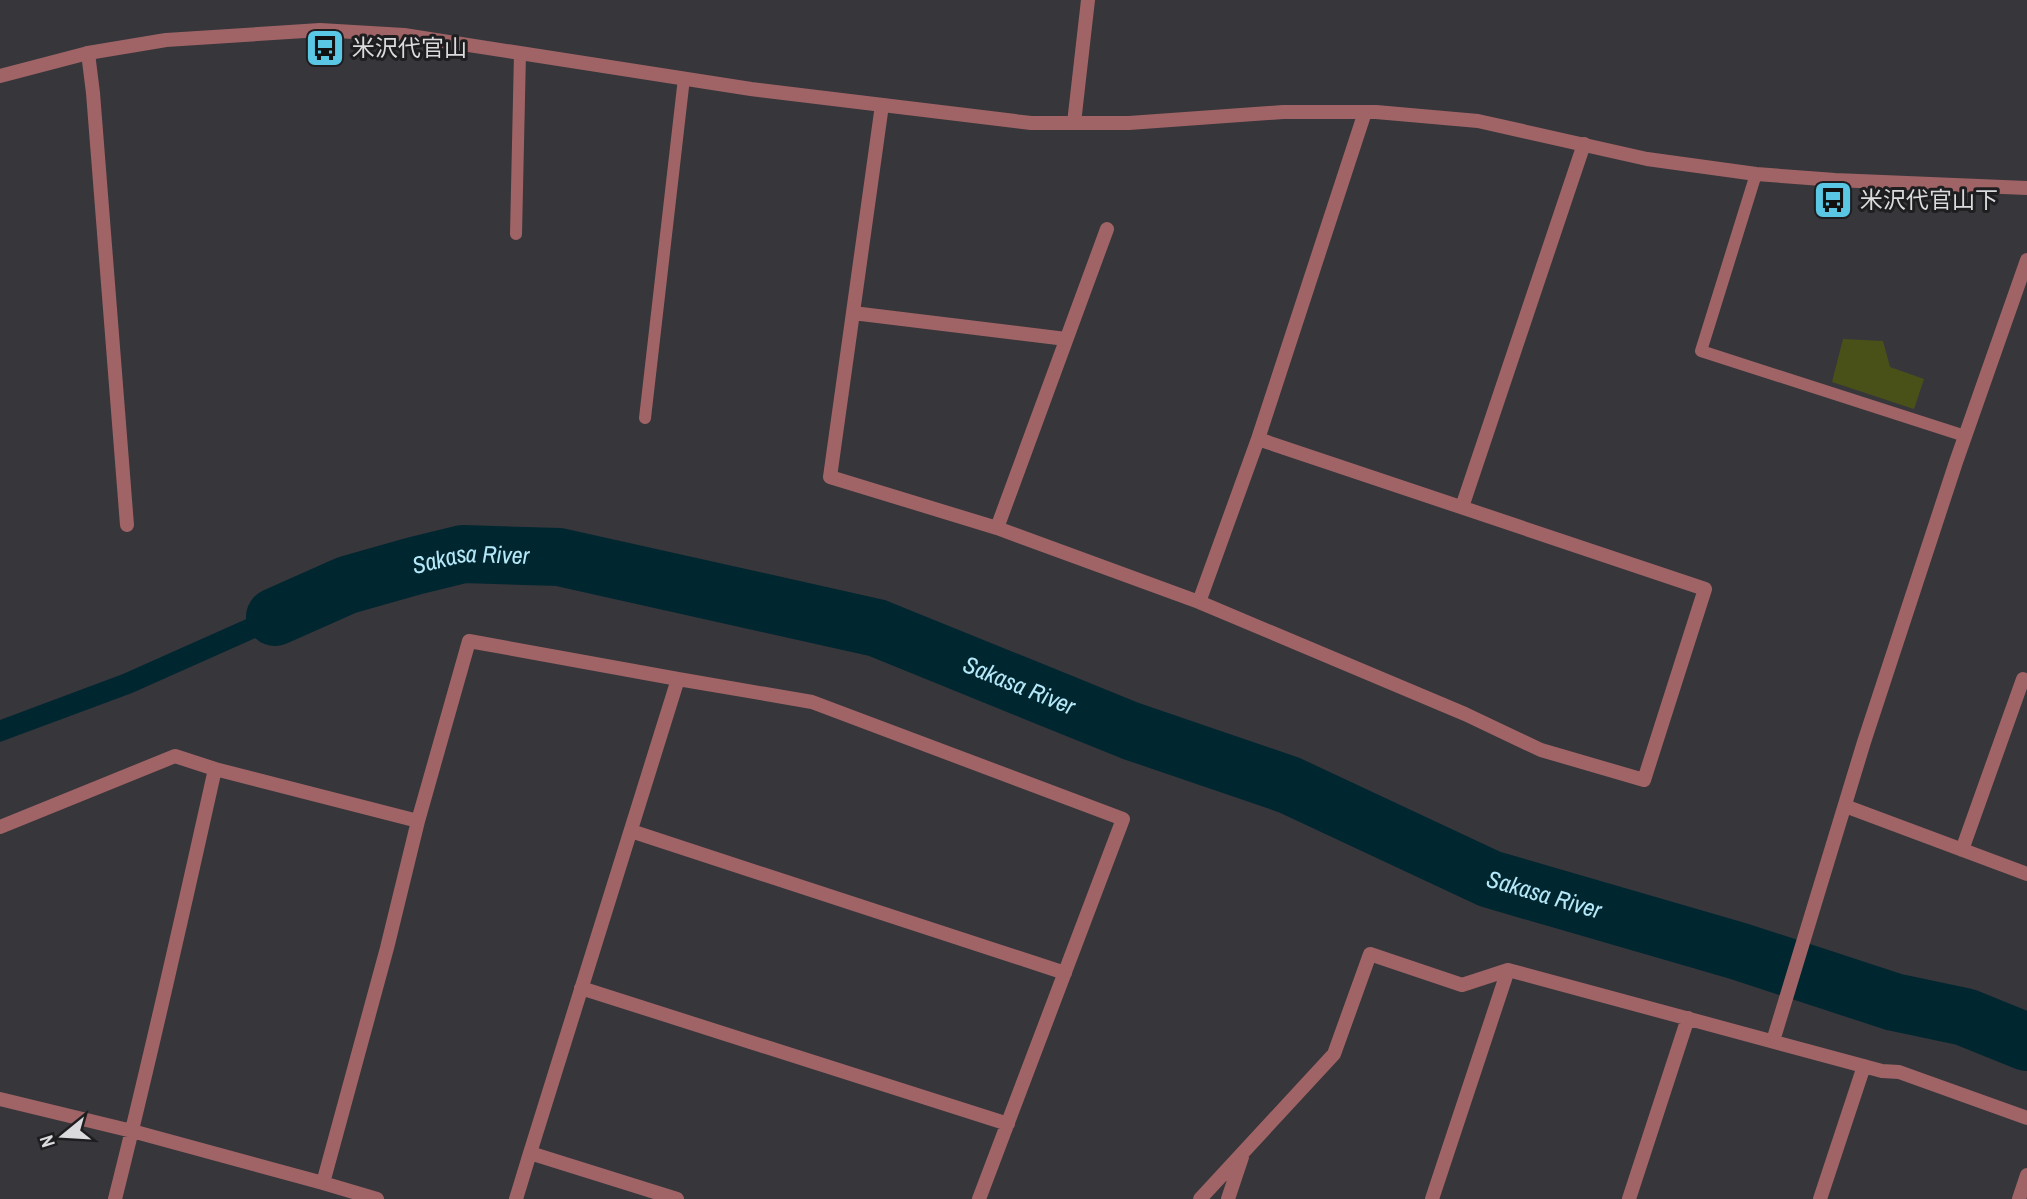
<svg xmlns="http://www.w3.org/2000/svg" width="2027" height="1199" font-family="'Archivo Narrow','Noto Sans JP',sans-serif">
<rect width="100%" height="100%" fill="#37363b"/>
<path fill="#4a5118" d="M1843 339 1883 341 1890 367 1924 379 1914 409 1832 382Z"/>
<path fill="#002630" d="M345 575 352 595 132 693 0 742V720L123 674Z"/>
<g fill="none" stroke-linecap="round" stroke-linejoin="round">
<path stroke="#002630" stroke-width="58" id="s1" d="M275 617 347 585 414 566 463 554 559 557 877 628 1131 731 1289 785 1490 879 1738 951 1894 1002 1965 1017 2027 1042"/>
<path stroke="#a06466" stroke-width="12" d="M1756 174 1701 351 1965 436
M516 234 520 53
M645 418 684 78"/>
<path stroke="#a06466" stroke-width="14" d="M88 53 93 93 127 525
M882 105 830 477 997 528 1199 602 1465 714 1541 750 1644 780 1705 589 1258 439 1199 602
M1074 123 1088 0
M853 313 1066 339
M1258 439 1365 112
M1462 507 1584 144
M997 528 1107 229
M1845 806 2027 874
M418 821 469 641 678 679
M0 827 175 756 215 769
M631 831 1065 973
M1962 850 2023 679 2027 681
M581 988 1008 1124
M1773 1041 1864 742 1956 462 2027 260
M0 1099 132 1131 323 1183 387 948 418 821 215 769C183 913 151 1056 115 1199
M323 1183 377 1199
M516 1199 530 1153
M677 1199 530 1153 678 679 812 702 1123 819 979 1199
M1200 1199 1334 1054 1370 954 1462 985 1508 970 1882 1071 1899 1072 2027 1118
M1228 1199 1242 1157
M1432 1199 1508 970
M1629 1199 1688 1018
M1820 1199 1864 1066
M2019 1199 2027 1175"/>
<path stroke="#a06466" stroke-width="14" d="M0 76 88 53 166 40 320 30 404 35 751 89 1031 123H1129L1283 112H1376L1478 121 1647 159 1756 174 1835 180 2027 188"/>
</g>
<defs>
<g id="bus-square" transform="scale(2.0125)"><rect x="-9" y="-9" width="18" height="18" rx="4" fill="#5ac8e5" stroke="#1e1e20"/><path d="M-5-6H5V4H4V6H2V4H-2V6H-4V4H-5ZM-3.5-4V0h7V-4ZM-3.5 1.2v1.5H-2V1.2ZM2 1.2v1.5H3.5V1.2Z" fill="#111"/></g>
</defs>
<g fill-rule="evenodd">
<use href="#bus-square" x="325" y="48"/>
<use href="#bus-square" x="1833" y="200"/>
</g>
<g text-anchor="middle" stroke-width="6" stroke-linejoin="round" paint-order="stroke">
<g font-size="23" fill="#dbdbde" stroke="#1e1e20" text-anchor="start">
<text x="352" y="56">米沢代官山</text>
<text x="1860" y="208">米沢代官山下</text>
</g>
<g font-size="24" font-style="italic" fill="#b5e8f8" stroke="#1e1e20">
<text dy="8" stroke="none"><textPath href="#s1" startOffset="206">Sakasa River</textPath></text>
<text dy="8" stroke="none"><textPath href="#s1" startOffset="774">Sakasa River</textPath></text>
<text dy="8" stroke="none"><textPath href="#s1" startOffset="1340">Sakasa River</textPath></text>
</g>
</g>
<g transform="translate(63 1136) rotate(252)" stroke="#1e1e20" stroke-width="5" paint-order="stroke">
<path d="M0-5L12 26L0 18L-12 26Z" fill="#dbdbde"/>
<text y="-10" font-size="19" font-weight="bold" text-anchor="middle" fill="#dbdbde">N</text>
</g>
</svg>
